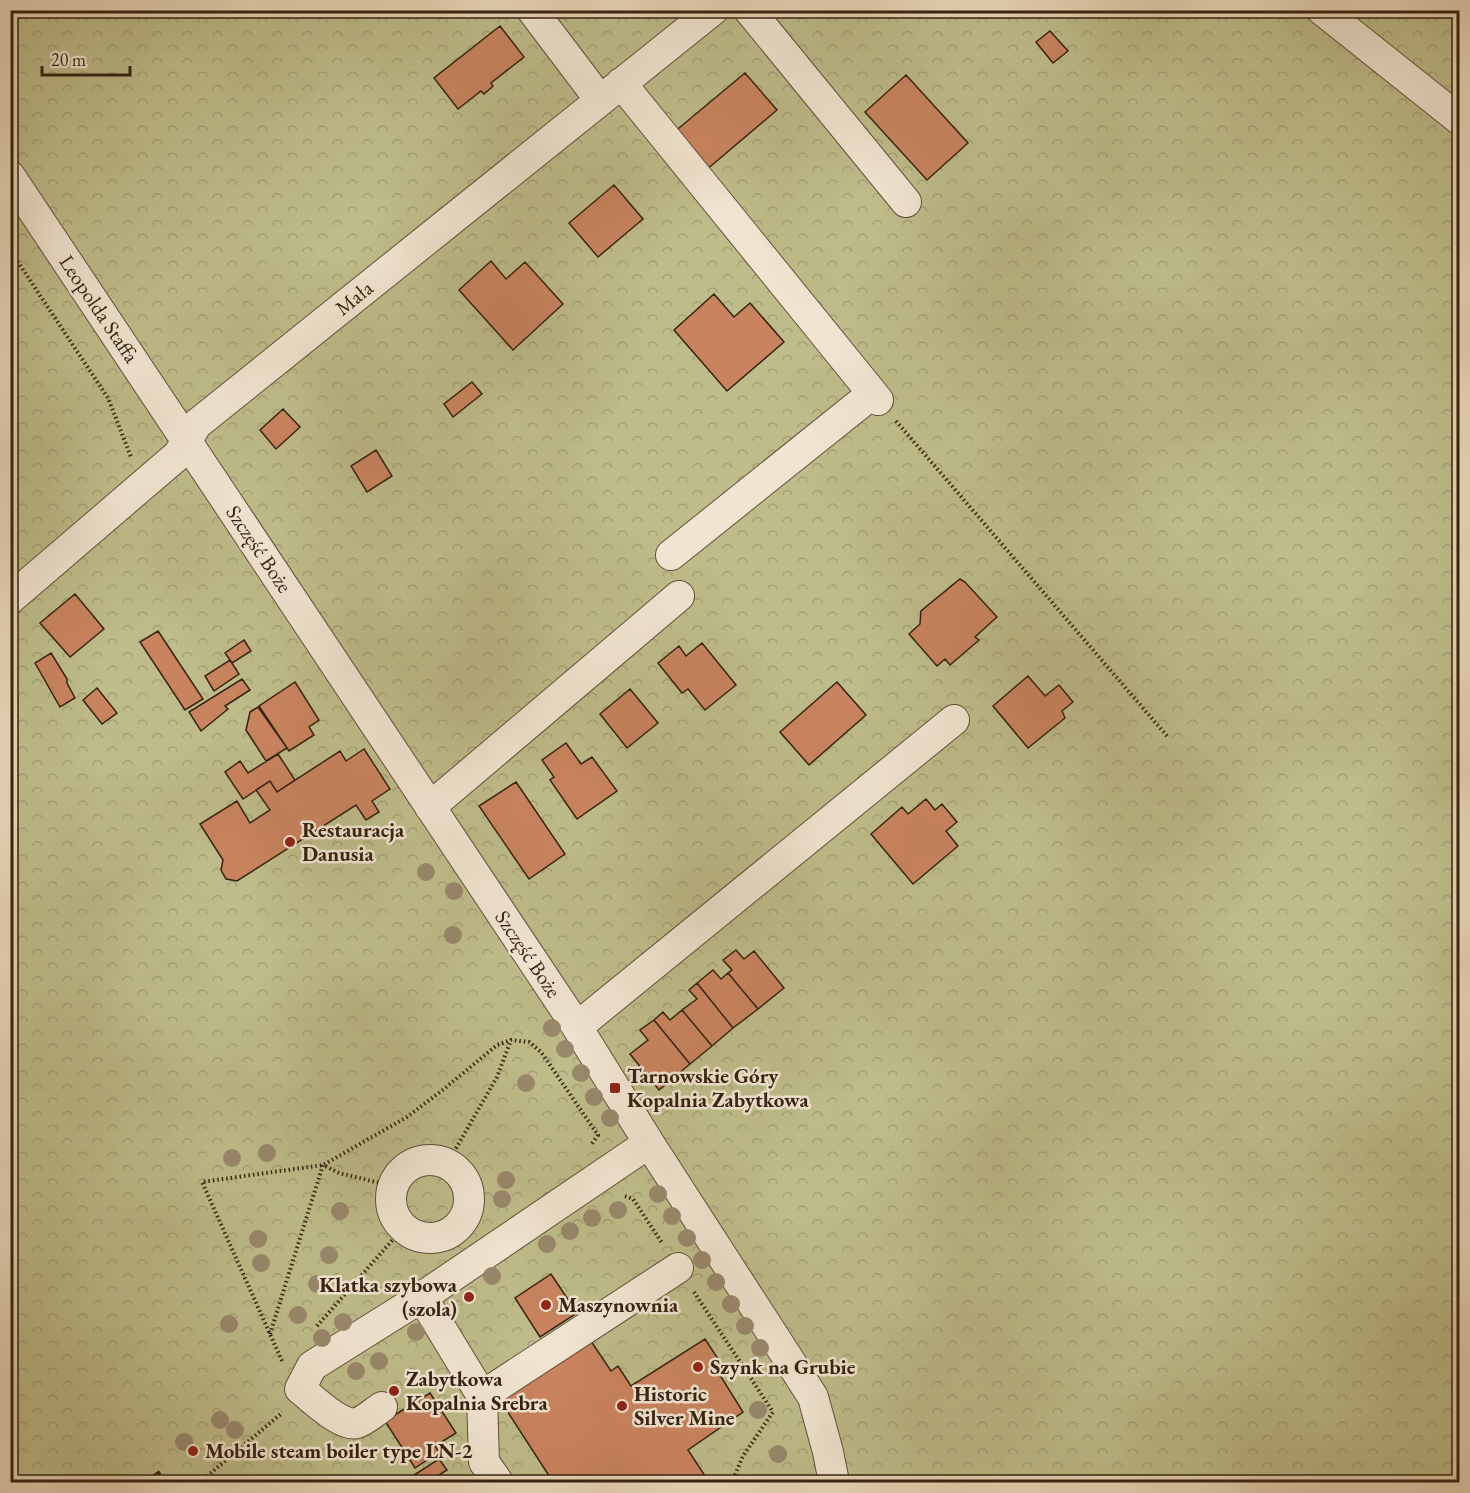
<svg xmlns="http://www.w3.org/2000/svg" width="1470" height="1493" font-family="'EB Garamond',serif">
<defs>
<pattern id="forest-crowns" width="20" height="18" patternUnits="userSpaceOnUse" patternTransform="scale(1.5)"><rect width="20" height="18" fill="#bebc8a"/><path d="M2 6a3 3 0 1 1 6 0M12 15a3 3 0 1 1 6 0" fill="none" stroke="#a4a176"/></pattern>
</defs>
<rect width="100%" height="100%" fill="#e9d7b8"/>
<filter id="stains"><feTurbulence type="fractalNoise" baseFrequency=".00333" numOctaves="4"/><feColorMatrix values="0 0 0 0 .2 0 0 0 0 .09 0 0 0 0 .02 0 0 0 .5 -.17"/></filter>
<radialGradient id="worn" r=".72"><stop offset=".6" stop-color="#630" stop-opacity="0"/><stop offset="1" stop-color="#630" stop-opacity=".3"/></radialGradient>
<path fill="url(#forest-crowns)" stroke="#7a6f4d" stroke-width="1.5" d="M11 11H1459V1482H11Z"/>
<path fill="#c9845f" stroke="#362210" stroke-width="1.5" d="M500 26 524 57 491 83 493 86 484 94 481 91 458 109 434 78Z
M1050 31 1068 51 1053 63 1036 42Z
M745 73 777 110 705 171 673 133Z
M906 75 968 143 927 180 865 112Z
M614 185 643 219 598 257 569 223Z
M491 261 506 279 525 262 563 304 513 350 459 290Z
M714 294 734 317 750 303 784 342 727 391 674 330Z
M472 382 482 394 453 417 444 404Z
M283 409 300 427 276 449 260 430Z
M376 450 392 476 367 492 351 466Z
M960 579 965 582 997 617 975 637 979 640 950 665 945 659 937 666 909 634 920 624 921 611Z
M75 594 104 629 70 657 40 623Z
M158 631 203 699 185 710 140 642Z
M244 640 251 651 232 663 225 653Z
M702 643 736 685 705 710 688 689 682 693 658 663 679 646 686 656Z
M51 653 67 679V683L75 698 60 707 35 663Z
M230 660 239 674 214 691 205 676Z
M1028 676 1045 696 1059 685 1073 702 1062 711 1065 718 1028 748 993 706Z
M242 679 250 690 225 706 228 709 201 731 189 712Z
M295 682 319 720 309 727 314 735 289 751 259 706Z
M837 682 866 715 809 765 780 732Z
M97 688 117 713 102 724 83 700Z
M630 689 658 723 627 748 600 714Z
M258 707 287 748 266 761 246 730 250 712Z
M566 743 581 764 592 757 617 791 577 819 550 780 554 777 542 760Z
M364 749 390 789 372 801 379 812 366 820 356 805 237 881 226 879 221 870 223 860 200 824 237 801 250 823 270 810 256 790 270 781 277 792 340 751 346 761Z
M278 754 295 780 277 792 270 781 243 799 225 772 240 761 248 773Z
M516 782 565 854 529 879 479 806Z
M926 799 935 810 942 804 957 822 946 831 958 846 913 884 871 834 902 807 908 814Z
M736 950 744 959 754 951 784 988 758 1009 728 973 732 970 723 960Z
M713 970 721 979 728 973 758 1009 733 1028 697 983Z
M697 983 733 1028 712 1046 682 1010 697 999 689 990Z
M682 1010 712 1046 690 1064 654 1020 663 1012 670 1020Z
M654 1020 690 1064 659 1090 630 1054 648 1040 640 1030Z
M551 1274 577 1313 540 1337 515 1298Z
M705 1339 724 1368 718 1372 743 1412 688 1450 709 1482H553L500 1400 591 1341 611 1371 618 1366 631 1386Z
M430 1393 456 1433 435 1446 439 1452 415 1468 385 1421Z
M439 1459 447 1470 428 1482H403Z"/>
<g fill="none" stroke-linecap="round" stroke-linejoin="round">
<g stroke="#634f3a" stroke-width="32">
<path id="minor" d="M532 10 600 100
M749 10 906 202
M1322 10 1460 120
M621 83 878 400
M10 176 577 1027 649 1143 813 1397 828 1452 834 1482
M671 555 872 394
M10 599 178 455 197 424 713 10
M430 807 679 596
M577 1027 954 720
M391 1199a39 39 0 1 1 78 0a39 39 0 1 1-78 0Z
M422 1297 482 1396 484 1462 498 1482
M482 1396 678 1268
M382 1407C374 1412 366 1420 357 1423 342 1428 312 1398 300 1389L312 1366 422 1297 649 1143"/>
</g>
<path stroke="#362210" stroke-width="4" stroke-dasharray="1.5 3" stroke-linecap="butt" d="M10 250 108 398 131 457
M896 421 1167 736
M447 1164 497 1077 511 1040
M625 1196 633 1199 662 1243
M694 1292 773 1412 743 1456 732 1482
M317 1326 404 1227
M270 1334 323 1165 339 1173 392 1186
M282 1361 202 1182 323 1165 407 1117 444 1089 497 1045 511 1040 529 1042 541 1052 598 1135 591 1145
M200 1482 282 1413"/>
<use href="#minor" stroke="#f1e5d1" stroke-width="30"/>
<path stroke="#362210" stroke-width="4.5" stroke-dasharray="10 10" stroke-linecap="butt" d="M152 1478 166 1468"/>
</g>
<g fill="#99886c">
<circle cx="426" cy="872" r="9"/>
<circle cx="454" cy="891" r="9"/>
<circle cx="453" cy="935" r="9"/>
<circle cx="552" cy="1028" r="9"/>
<circle cx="565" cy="1049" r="9"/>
<circle cx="581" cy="1073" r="9"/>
<circle cx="526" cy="1083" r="9"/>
<circle cx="594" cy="1097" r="9"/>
<circle cx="610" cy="1118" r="9"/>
<circle cx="267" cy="1153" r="9"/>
<circle cx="232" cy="1158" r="9"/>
<circle cx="506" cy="1180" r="9"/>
<circle cx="658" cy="1194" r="9"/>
<circle cx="502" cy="1199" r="9"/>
<circle cx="618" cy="1210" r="9"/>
<circle cx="340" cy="1211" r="9"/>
<circle cx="672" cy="1216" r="9"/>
<circle cx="592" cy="1218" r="9"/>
<circle cx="570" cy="1231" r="9"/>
<circle cx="687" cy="1238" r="9"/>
<circle cx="258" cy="1239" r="9"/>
<circle cx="547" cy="1244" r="9"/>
<circle cx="329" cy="1255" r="9"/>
<circle cx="702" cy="1260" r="9"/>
<circle cx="261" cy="1263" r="9"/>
<circle cx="492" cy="1276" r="9"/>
<circle cx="716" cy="1282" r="9"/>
<circle cx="317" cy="1284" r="9"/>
<circle cx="731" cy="1304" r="9"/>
<circle cx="298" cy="1315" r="9"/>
<circle cx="343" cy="1322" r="9"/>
<circle cx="229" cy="1324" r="9"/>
<circle cx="745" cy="1326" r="9"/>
<circle cx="416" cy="1332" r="9"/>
<circle cx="322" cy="1338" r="9"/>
<circle cx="760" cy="1348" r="9"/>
<circle cx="379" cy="1361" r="9"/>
<circle cx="356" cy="1371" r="9"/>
<circle cx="758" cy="1410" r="9"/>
<circle cx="220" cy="1420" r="9"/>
<circle cx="235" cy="1430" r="9"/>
<circle cx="184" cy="1442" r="9"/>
<circle cx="778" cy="1454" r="9"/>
</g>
<g fill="#8f2418" stroke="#f1e5d1" stroke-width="2">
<circle cx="290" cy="842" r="6"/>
<rect x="609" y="1082" width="12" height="12" rx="3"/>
<circle cx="469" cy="1297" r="6"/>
<circle cx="546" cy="1305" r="6"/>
<circle cx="698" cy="1367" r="6"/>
<circle cx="394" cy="1391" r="6"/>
<circle cx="622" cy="1406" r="6"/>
<circle cx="193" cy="1451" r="6"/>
</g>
<g text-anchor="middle" stroke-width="5" stroke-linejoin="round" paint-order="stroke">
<g font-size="21" fill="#362210" stroke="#f1e5d1">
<text transform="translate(354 298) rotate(-39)" y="7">Mała</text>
<text transform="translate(99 309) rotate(56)" y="7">Leopolda Staffa</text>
<text transform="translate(259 549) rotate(56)" y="7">Szczęść Boże</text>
<text transform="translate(528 954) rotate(56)" y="7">Szczęść Boże</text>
</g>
<g font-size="21" font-weight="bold" fill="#362210" stroke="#f1e5d1" text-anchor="start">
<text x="302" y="837">Restauracja<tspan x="302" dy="24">Danusia</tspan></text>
<text x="627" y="1083">Tarnowskie Góry<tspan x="627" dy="24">Kopalnia Zabytkowa</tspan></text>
<text x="457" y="1292" text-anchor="end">Klatka szybowa<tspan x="457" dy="24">(szola)</tspan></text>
<text x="558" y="1312">Maszynownia</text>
<text x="710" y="1374">Szynk na Grubie</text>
<text x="406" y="1386">Zabytkowa<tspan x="406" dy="24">Kopalnia Srebra</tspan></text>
<text x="634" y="1401">Historic<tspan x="634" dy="24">Silver Mine</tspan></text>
<text x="205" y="1458">Mobile steam boiler type LN-2</text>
</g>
</g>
<rect width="1470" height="1493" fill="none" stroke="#e9d7b8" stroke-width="36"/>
<rect x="12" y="12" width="1446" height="1469" fill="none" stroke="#362210" stroke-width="3"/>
<rect x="18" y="18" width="1434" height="1457" fill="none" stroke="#362210" stroke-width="1.5"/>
<path d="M42 66v9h88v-9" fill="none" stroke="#362210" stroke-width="3"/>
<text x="51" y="66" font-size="18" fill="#362210" stroke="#f1e5d1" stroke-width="4.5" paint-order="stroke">20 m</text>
<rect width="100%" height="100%" filter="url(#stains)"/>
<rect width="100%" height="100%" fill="url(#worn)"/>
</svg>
